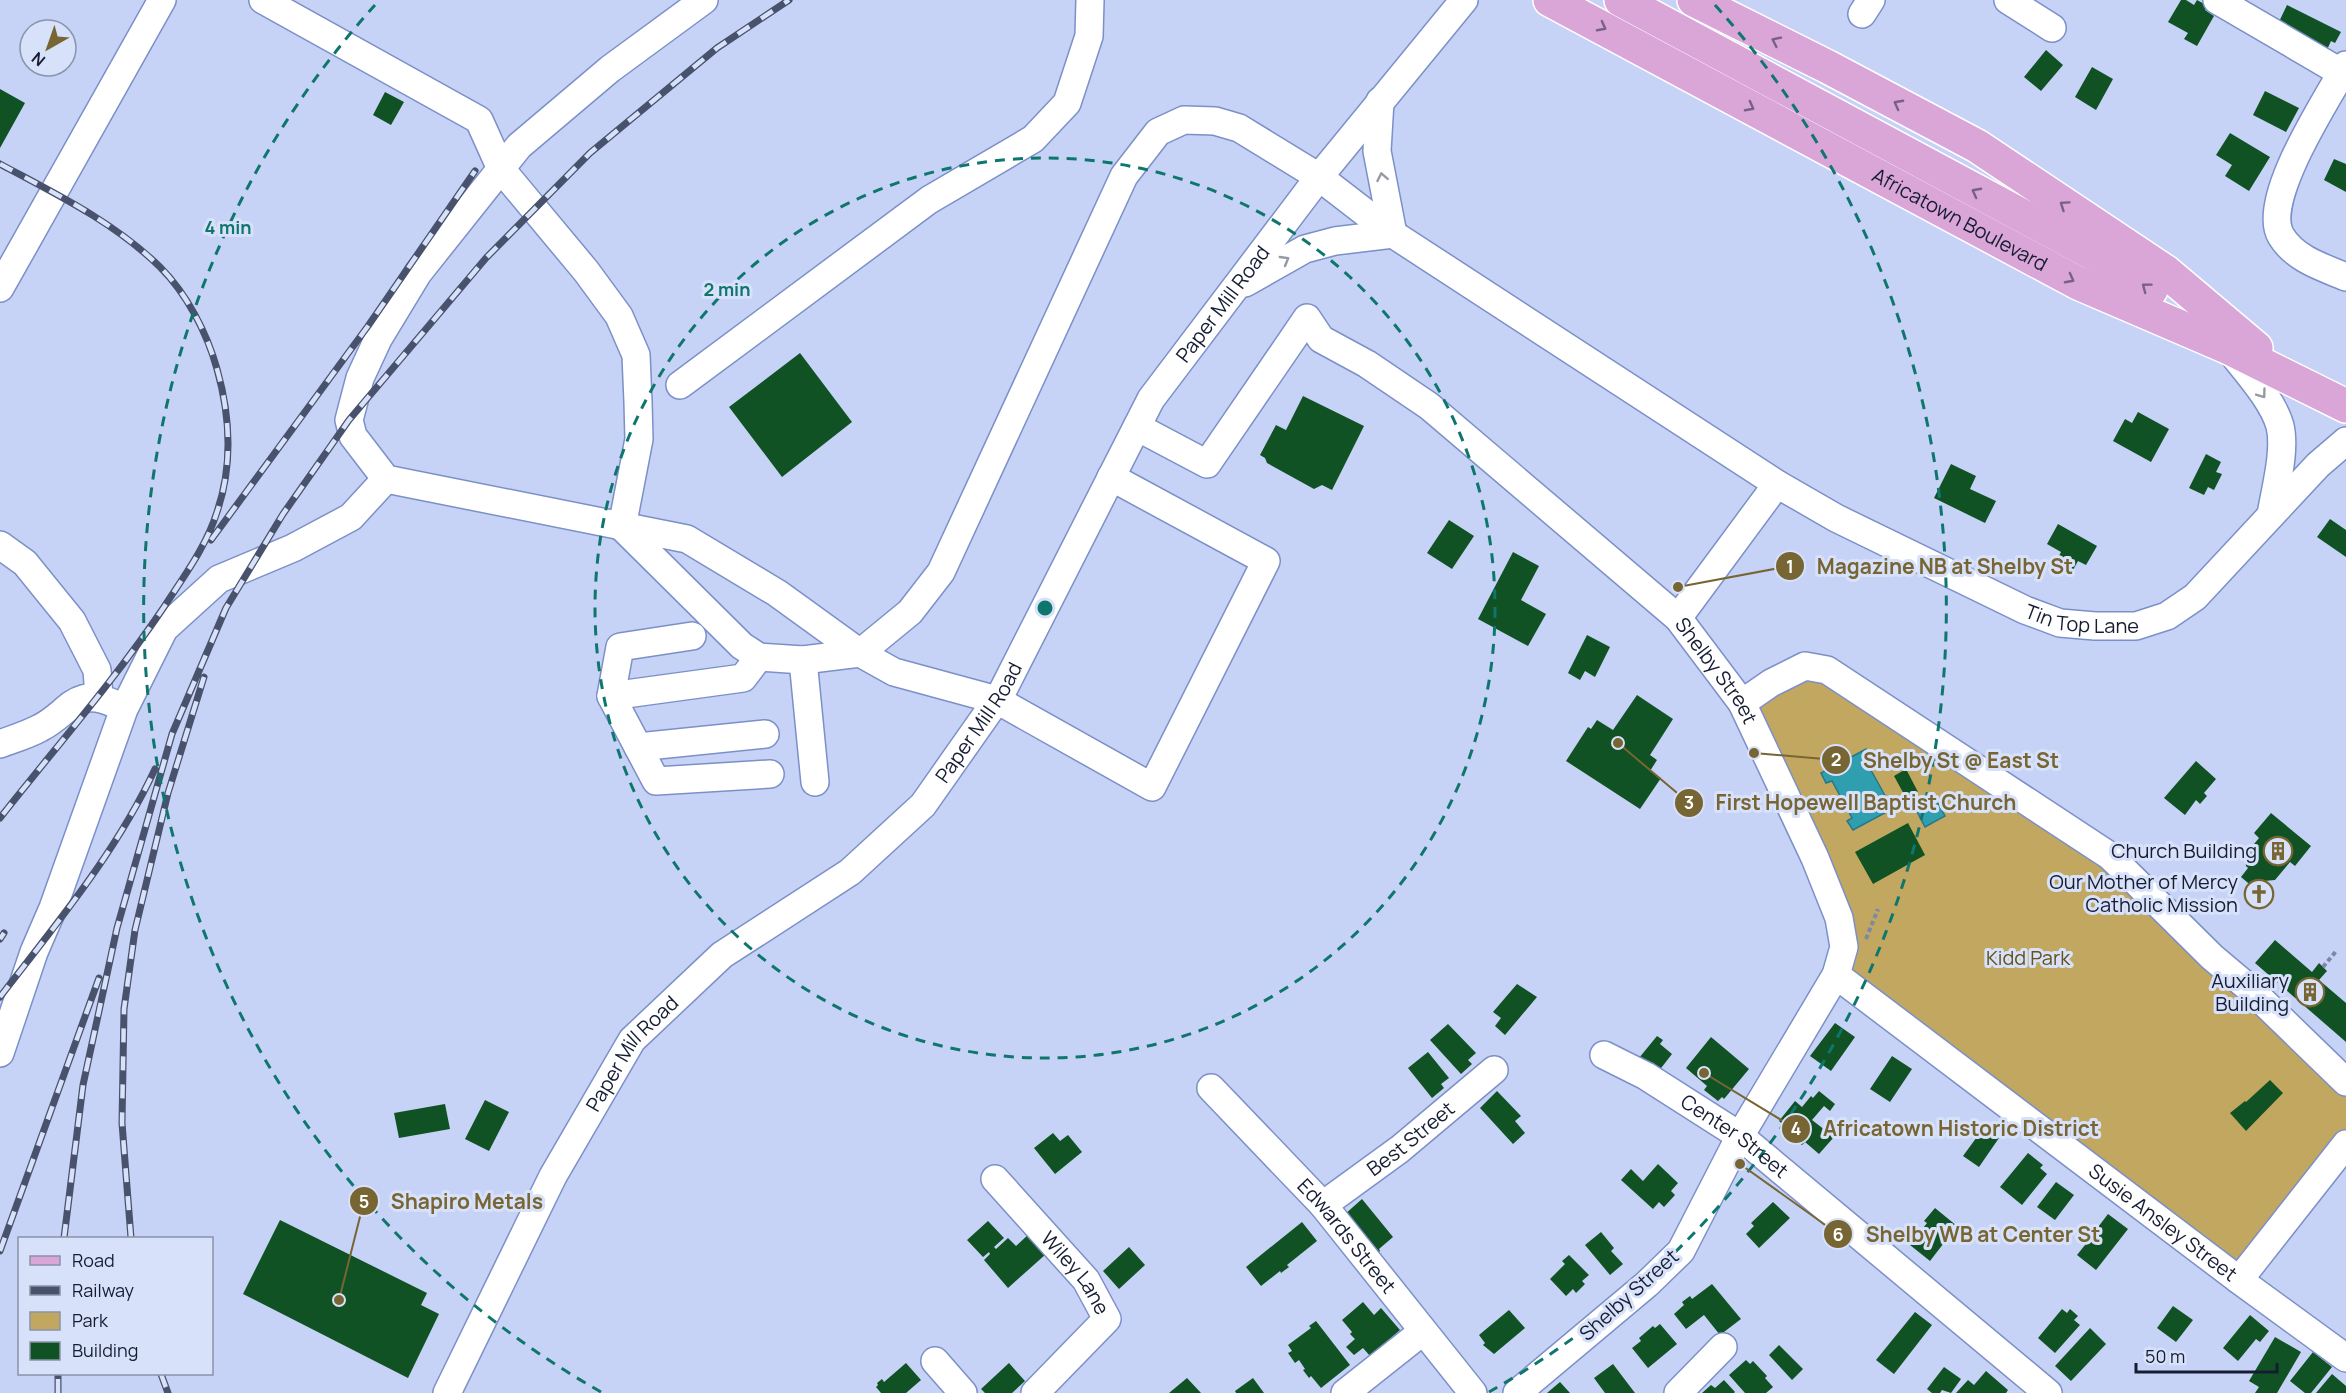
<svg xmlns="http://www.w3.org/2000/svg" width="2346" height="1393" font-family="Manrope,sans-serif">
<rect width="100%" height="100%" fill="#c6d3f7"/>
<path fill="#c2a760" d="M1805 666 2110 856 2346 1082V1144L2239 1280 1836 975 1844 947 1742 703Z"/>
<path fill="#2f9eae" stroke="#287789" stroke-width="1.5" d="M1866 749 1871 759 1867 763 1887 799 1891 798 1896 807 1853 830 1847 821 1852 818 1832 781 1826 783 1821 773Z
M1932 793 1945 816 1925 827 1913 804Z"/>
<path fill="#105224" d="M2181 0H2186L2194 5 2197 0 2208 6 2205 10 2214 16 2197 46 2184 39 2188 33 2168 22Z
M2287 5 2341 32 2335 43 2331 41 2326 52 2277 26Z
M2046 50 2063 65 2041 91 2024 77Z
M2092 67 2113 79 2096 110 2075 97Z
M0 89 25 103 0 148Z
M2265 91 2299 108 2286 132 2253 115Z
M385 92 404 102 391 125 373 115Z
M2230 133 2270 157 2249 191 2225 176 2232 165 2216 155Z
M2334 159 2346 164V192L2324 180Z
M800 353 852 422 782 477 729 407Z
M1303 396 1364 426 1332 490 1322 485 1314 489 1267 463 1265 458 1260 455 1276 425 1286 430Z
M2138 412 2169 429 2151 462 2113 441 2125 419 2132 423Z
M2206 454 2221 462 2216 472 2222 474 2214 490 2208 487 2204 495 2189 488Z
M1951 464 1976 476 1970 489 1996 501 1985 523 1934 498Z
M2330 519 2346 530V557L2317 537Z
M1449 520 1474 536 1452 569 1427 553Z
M2058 524 2097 546 2086 565 2078 561 2073 570 2057 560 2061 552 2047 544Z
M1513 552 1539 566 1521 600 1546 614 1528 646 1478 619Z
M1587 635 1610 647 1595 677 1585 671 1580 680 1568 673Z
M1637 695 1673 719 1650 755 1657 760 1650 771 1661 778 1640 809 1566 761 1588 727 1591 729 1597 720 1613 730Z
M2196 761 2216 779 2204 793 2207 796 2200 804 2196 800 2185 815 2164 798Z
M1906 769 1918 792 1906 798 1894 776Z
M2271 813 2311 846 2295 866 2290 862 2275 880 2264 881 2261 879 2254 888 2241 877 2248 868 2246 866 2245 855 2259 838 2254 833Z
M1908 823 1925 855 1873 884 1855 852Z
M2275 940 2312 972 2319 963 2327 971 2319 980 2346 1003V1042L2255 963Z
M1517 984 1537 997 1505 1035 1495 1026 1501 1018 1493 1012Z
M1835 1023 1855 1037 1831 1071 1810 1056Z
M1448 1024 1476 1053 1468 1060 1472 1064 1461 1074 1430 1040Z
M1657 1036 1663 1040 1660 1044 1672 1054 1658 1072 1639 1058Z
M1711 1037 1749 1069 1724 1099 1722 1097 1718 1101 1704 1090 1707 1086 1686 1068Z
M1428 1052 1449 1078 1441 1084 1444 1088 1432 1098 1408 1068Z
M1892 1056 1912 1069 1890 1102 1870 1089Z
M2270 1080 2283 1093 2246 1131 2230 1113 2245 1101 2246 1102Z
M1497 1091 1521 1116 1515 1121 1525 1133 1513 1144 1480 1108Z
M1819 1091 1835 1104 1830 1111 1824 1106 1812 1120 1834 1137 1819 1154 1805 1142 1802 1145 1785 1131 1787 1128 1779 1121 1795 1101 1802 1107 1811 1096 1813 1098Z
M485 1100 509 1112 489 1151 465 1139Z
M445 1104 450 1129 399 1138 394 1113Z
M1982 1130 1989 1135 1991 1133 1999 1138 1979 1167 1963 1156Z
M1053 1133 1060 1141 1068 1135 1082 1152 1055 1174 1034 1148Z
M2028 1153 2043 1165 2040 1168 2047 1174 2022 1205 2000 1187Z
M1658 1164 1678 1183 1671 1191 1675 1195 1664 1207 1659 1202 1653 1209 1621 1180 1631 1169 1643 1181Z
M2056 1182 2074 1195 2055 1220 2037 1207Z
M1362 1199 1393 1237 1379 1249 1380 1251 1377 1254 1344 1215Z
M1773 1202 1790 1218 1759 1248 1746 1234 1754 1226 1751 1223Z
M1935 1208 1957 1226 1930 1261 1910 1245 1927 1223 1924 1221Z
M2108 1214 2128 1229 2096 1270 2077 1255 2085 1245 2077 1240 2085 1229 2092 1235Z
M280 1220 427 1293 421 1305 439 1314 408 1378 243 1294Z
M988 1221 1004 1238 994 1247 996 1249 1008 1238 1016 1246 1029 1234 1046 1254 1008 1288 984 1260 990 1254 989 1252 983 1257 967 1240Z
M1302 1222 1317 1241 1287 1265 1289 1267 1281 1273 1280 1271 1261 1286 1246 1267Z
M1601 1232 1614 1248 1611 1251 1623 1264 1610 1275 1585 1245Z
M1129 1247 1145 1265 1119 1289 1103 1271Z
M1569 1255 1589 1275 1582 1281 1585 1284 1576 1293 1573 1289 1566 1296 1550 1279 1565 1264 1562 1261Z
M1712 1284 1741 1319 1720 1335 1704 1315 1686 1329 1674 1314 1684 1305 1682 1302 1690 1296 1692 1299Z
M1363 1302 1374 1315 1381 1308 1400 1330 1370 1356 1363 1348 1354 1355 1346 1347 1355 1339 1350 1334 1352 1332 1342 1320Z
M2173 1306 2193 1320 2176 1342 2157 1328Z
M2062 1309 2067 1313 2070 1309 2078 1316 2074 1320 2080 1325 2055 1353 2038 1338Z
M1509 1310 1525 1328 1494 1354 1483 1345 1485 1343 1479 1335Z
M1915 1312 1932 1325 1894 1374 1876 1360Z
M2250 1315 2269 1331 2260 1342 2256 1339 2238 1361 2223 1348Z
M1316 1321 1350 1365 1321 1388 1311 1376 1309 1378 1303 1370 1305 1369 1299 1360 1295 1363 1288 1353 1292 1351 1288 1345 1311 1328 1309 1326Z
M1660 1324 1677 1344 1648 1368 1632 1348 1641 1341 1639 1338 1653 1326 1655 1328Z
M2090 1328 2106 1344 2071 1381 2055 1366Z
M2275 1337 2301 1352 2277 1393H2255L2259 1387 2249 1381Z
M1779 1345 1803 1369 1792 1380 1769 1355Z
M2313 1352 2332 1367 2311 1393H2305L2290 1381Z
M1746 1360 1750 1364 1753 1361 1767 1376 1765 1378 1773 1387 1766 1393H1745L1729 1375Z
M906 1363 921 1380 906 1393H881L876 1387 878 1385 877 1383 882 1379 884 1382Z
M1009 1363 1025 1381 1012 1393H985L981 1389Z
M1613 1364 1635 1393H1605L1594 1378Z
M1944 1367 1961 1379 1951 1393 1942 1390 1940 1393H1932L1927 1389Z
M1986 1371 2008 1390 2006 1393H1956L1968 1380 1974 1385Z
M2332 1374 2346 1386V1393H2316Z
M1187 1378 1201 1393H1169Z
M1253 1378 1264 1393H1236L1235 1391Z
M1724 1380 1735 1392 1734 1393H1702L1711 1385 1715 1388Z
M1560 1382 1570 1393H1547Z"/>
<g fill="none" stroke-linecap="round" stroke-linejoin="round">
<g stroke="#7c90c8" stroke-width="30">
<g id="minor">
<path d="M263 0 479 120 501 169 586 271 619 316 636 355 638 402 639 439 622 527"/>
<path d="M704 0 610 69 519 146 418 273 378 339 360 378 349 420 353 436 386 479 687 539 777 593 860 653 894 672 997 700 1152 787 1266 561 1111 477"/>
<path d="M2008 0 2052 28"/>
<path d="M2217 0 2342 73"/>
<path d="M1862 14 1871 0"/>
<path d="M2346 65C2327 100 2260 200 2281 236 2295 259 2322 267 2346 277"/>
<path d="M1245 283 1305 249 1335 241 1393 234 1377 151 1380 101"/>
<path d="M0 288 162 0"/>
<path d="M2228 348C2244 369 2273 400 2280 426 2286 451 2275 490 2271 515"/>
<path d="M680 385 929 200 1033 139 1067 103 1089 36 1090 0"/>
<path id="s1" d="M1137 427 1207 464 1307 318 1321 339 1367 364 1429 406 1678 618 1742 703 1815 858 1839 918 1844 947 1836 975 1740 1136 1681 1251 1647 1284 1517 1393"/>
<path id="s2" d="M622 527 742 646 759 657 803 660 860 653 910 612 941 572 1124 176 1158 132 1184 120 1215 121 1239 128 1319 177 1393 234 1777 484 1836 518 2025 610 2060 623 2095 626H2136L2167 616 2195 597 2318 465 2346 441"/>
<path d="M0 545 25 563 72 621 97 670 99 697"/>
<path d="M1678 618 1777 484"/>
<path d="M692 636 620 647 611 696 743 678 759 657"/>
<path d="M803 660 815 782"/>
<path d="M611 696 656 781 770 774"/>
<path d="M1742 703 1771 683 1805 666 1827 670 2110 856 2212 957 2250 989 2346 1082"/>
<path d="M0 744C13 739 27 735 40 728 70 713 75 685 115 704"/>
<path d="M638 747 765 734"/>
<path id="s3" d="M1836 975 2239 1280 2346 1358"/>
<path d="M0 1053 34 952 53 908 124 709 164 629 219 579 293 548 351 517 386 479"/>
<path id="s4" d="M1604 1055 1646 1076 1740 1136 2048 1393"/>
<path id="s5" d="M1211 1088 1323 1205 1473 1393"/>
<path id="s6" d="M995 1179 1086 1280 1107 1319 1035 1393"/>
<path id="s7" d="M1323 1205 1400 1149 1494 1070"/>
<path d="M2239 1280 2346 1144"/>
<path d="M935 1361 963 1393"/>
<path id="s8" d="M447 1393 553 1176 632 1040 722 955 850 872 923 805 1001 694 1151 399 1319 177 1464 0"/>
<path d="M1345 1393 1422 1332"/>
<path d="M1678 1393 1723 1347"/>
</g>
</g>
<g stroke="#fff" stroke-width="36">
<g id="major">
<path id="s9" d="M1550 0 2078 283 2227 347 2346 406"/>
<path d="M1621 0 2129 273 2151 290"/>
<path d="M1694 0 1828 67 1977 146 2166 272 2256 348"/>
</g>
</g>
<path stroke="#7d88a6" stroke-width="4" stroke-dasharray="4.5 3" stroke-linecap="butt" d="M1866 939 1878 909
M2323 967 2337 950"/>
<use href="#minor" stroke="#fff" stroke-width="27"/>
<use href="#major" stroke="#daa6d7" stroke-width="33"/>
<g stroke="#49526c" stroke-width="7">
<path id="rail" d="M0 164C56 194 114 222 160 267 187 294 207 333 217 369 230 415 233 465 217 512 206 547 184 576 164 607 114 681 55 748 0 818
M211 540 368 326 475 171
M0 939 4 933
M0 997C56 924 116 853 155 769
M64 1238 83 1085 117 928 172 734 226 608 283 514 349 420 486 258 590 153 717 48 789 0
M131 1238 122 1123 124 1009 135 930 168 793 204 677
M0 1251 99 978
M161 1374 168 1393
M58 1393V1374"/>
</g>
<use href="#rail" stroke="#d7e1f9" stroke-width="4.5" stroke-dasharray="14" stroke-linecap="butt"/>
</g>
<defs><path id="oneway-chevron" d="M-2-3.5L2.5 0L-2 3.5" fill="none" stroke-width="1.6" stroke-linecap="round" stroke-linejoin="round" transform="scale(1.5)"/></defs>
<g stroke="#786284">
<use href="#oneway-chevron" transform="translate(1602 27) rotate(28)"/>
<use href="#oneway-chevron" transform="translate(1776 41) rotate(-154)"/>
<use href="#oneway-chevron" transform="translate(1898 104) rotate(-152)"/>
<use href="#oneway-chevron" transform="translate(1750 107) rotate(28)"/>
<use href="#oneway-chevron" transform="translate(1976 192) rotate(-152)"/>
<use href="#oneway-chevron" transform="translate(2064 205) rotate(-146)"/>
<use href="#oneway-chevron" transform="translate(2070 279) rotate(28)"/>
<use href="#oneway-chevron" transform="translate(2146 287) rotate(-143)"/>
</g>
<g stroke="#9699a3">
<use href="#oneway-chevron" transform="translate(1382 177) rotate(-101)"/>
<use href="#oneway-chevron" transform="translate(1285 260) rotate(-30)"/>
<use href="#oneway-chevron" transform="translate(2262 394) rotate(54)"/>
</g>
<g fill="none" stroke="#0f766e" stroke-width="3" stroke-dasharray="10 8">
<circle cx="1045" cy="608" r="450"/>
<path d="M601 1392A901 901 0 0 1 375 5M1715 5A901 901 0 0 1 1489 1392"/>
</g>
<defs>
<g id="building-ring" transform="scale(1.5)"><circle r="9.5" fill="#d7e1f9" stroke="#786534" stroke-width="1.5"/><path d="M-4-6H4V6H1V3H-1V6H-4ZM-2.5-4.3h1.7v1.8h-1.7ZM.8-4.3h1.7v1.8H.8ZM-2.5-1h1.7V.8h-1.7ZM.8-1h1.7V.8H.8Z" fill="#786534"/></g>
<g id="church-ring" transform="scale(1.5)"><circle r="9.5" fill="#d7e1f9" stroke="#786534" stroke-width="1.5"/><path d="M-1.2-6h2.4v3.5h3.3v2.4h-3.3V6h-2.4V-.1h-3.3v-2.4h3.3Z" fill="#786534"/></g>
</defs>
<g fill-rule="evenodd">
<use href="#building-ring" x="2278" y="851"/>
<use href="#church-ring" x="2259" y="894"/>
<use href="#building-ring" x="2310" y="992"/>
</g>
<g text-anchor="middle" stroke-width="6" stroke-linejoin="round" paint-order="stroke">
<g font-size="20" fill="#161d32" stroke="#d7e1f9">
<text dy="7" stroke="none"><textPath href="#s9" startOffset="465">Africatown Boulevard</textPath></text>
<text dy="7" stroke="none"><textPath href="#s8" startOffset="1360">Paper Mill Road</textPath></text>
<text dy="7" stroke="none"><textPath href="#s2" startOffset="1965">Tin Top Lane</textPath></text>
<text dy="7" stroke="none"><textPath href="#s1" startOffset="801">Shelby Street</textPath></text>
<text dy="7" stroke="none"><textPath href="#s8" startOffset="874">Paper Mill Road</textPath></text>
<text dy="7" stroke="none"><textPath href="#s8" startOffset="388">Paper Mill Road</textPath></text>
<text dy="7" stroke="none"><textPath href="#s4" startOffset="154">Center Street</textPath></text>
<text dy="7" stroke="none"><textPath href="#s7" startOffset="110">Best Street</textPath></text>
<text dy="7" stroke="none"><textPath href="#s3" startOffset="410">Susie Ansley Street</textPath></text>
<text dy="7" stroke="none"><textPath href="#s5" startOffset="201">Edwards Street</textPath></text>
<text dy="7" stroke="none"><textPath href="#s6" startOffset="124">Wiley Lane</textPath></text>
<text transform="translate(1629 1295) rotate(-42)" y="7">Shelby Street</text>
</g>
<g font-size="20" fill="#161d32" stroke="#d7e1f9" text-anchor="end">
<text x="2257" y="858">Church Building</text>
<text x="2238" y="889">Our Mother of Mercy<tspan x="2238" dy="23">Catholic Mission</tspan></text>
<text x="2289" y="988">Auxiliary<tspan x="2289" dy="23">Building</tspan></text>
</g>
<g font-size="20" fill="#655118" stroke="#d7e1f9">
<text x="2028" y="965">Kidd Park</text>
</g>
</g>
<circle cx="1045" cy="608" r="9" fill="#0f766e" stroke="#d7e1f9" stroke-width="3"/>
<g font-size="18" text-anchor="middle" font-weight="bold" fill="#0f766e" stroke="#d7e1f9" stroke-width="6" stroke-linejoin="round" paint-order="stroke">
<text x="228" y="234">4 min</text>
<text x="727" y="296">2 min</text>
</g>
<path fill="none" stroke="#786534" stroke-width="2" d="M1678 587L1790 566M1754 753L1836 760M1618 743L1689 803M1704 1073L1796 1129M339 1300L364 1201M1740 1164L1838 1234"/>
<g fill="#786534" stroke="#d7e1f9" stroke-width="2">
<circle cx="1678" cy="587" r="6"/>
<circle cx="1754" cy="753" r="6"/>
<circle cx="1618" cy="743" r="6"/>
<circle cx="1704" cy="1073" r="6"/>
<circle cx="339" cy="1300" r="6"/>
<circle cx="1740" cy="1164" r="6"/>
<circle cx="1790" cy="566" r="15"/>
<circle cx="1836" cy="760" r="15"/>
<circle cx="1689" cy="803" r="15"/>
<circle cx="1796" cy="1129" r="15"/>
<circle cx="364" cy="1201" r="15"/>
<circle cx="1838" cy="1234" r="15"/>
</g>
<g font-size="18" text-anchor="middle" font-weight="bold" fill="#fff">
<text x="1790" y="573">1</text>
<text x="1836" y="766">2</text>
<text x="1689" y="809">3</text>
<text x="1796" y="1135">4</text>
<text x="364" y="1208">5</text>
<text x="1838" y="1241">6</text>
</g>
<g font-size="21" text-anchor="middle" font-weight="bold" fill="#786534" stroke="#d7e1f9" stroke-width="6" stroke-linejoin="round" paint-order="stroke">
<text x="1945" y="574">Magazine NB at Shelby St</text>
<text x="1961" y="768">Shelby St @ East St</text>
<text x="1866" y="810">First Hopewell Baptist Church</text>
<text x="1961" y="1136">Africatown Historic District</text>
<text x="467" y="1209">Shapiro Metals</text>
<text x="1983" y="1242">Shelby WB at Center St</text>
</g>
<rect x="18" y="1237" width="195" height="138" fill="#d7e1f9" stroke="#8a93a9" stroke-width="1.5"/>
<rect x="30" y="1256" width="30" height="9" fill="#daa6d7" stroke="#8a93a9" stroke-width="1.5"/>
<text x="72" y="1267" font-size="18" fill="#161d32">Road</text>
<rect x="30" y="1286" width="30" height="9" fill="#49526c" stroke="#8a93a9" stroke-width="1.5"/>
<text x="72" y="1297" font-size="18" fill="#161d32">Railway</text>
<rect x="30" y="1312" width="30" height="18" fill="#c2a760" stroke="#8a93a9" stroke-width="1.5"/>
<text x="72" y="1327" font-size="18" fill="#161d32">Park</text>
<rect x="30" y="1342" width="30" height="18" fill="#105224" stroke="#8a93a9" stroke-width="1.5"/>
<text x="72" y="1357" font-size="18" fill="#161d32">Building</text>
<g transform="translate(48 48) rotate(220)"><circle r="28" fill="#d7e1f9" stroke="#8a93a9" stroke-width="1.5"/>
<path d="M0-4.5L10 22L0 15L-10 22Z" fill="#786534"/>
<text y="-9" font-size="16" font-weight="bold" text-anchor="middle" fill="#161d32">N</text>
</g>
<path d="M2136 1363v9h141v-9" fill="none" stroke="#161d32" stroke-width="3"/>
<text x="2145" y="1363" font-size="18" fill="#161d32" stroke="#d7e1f9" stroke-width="4.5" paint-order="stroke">50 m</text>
</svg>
